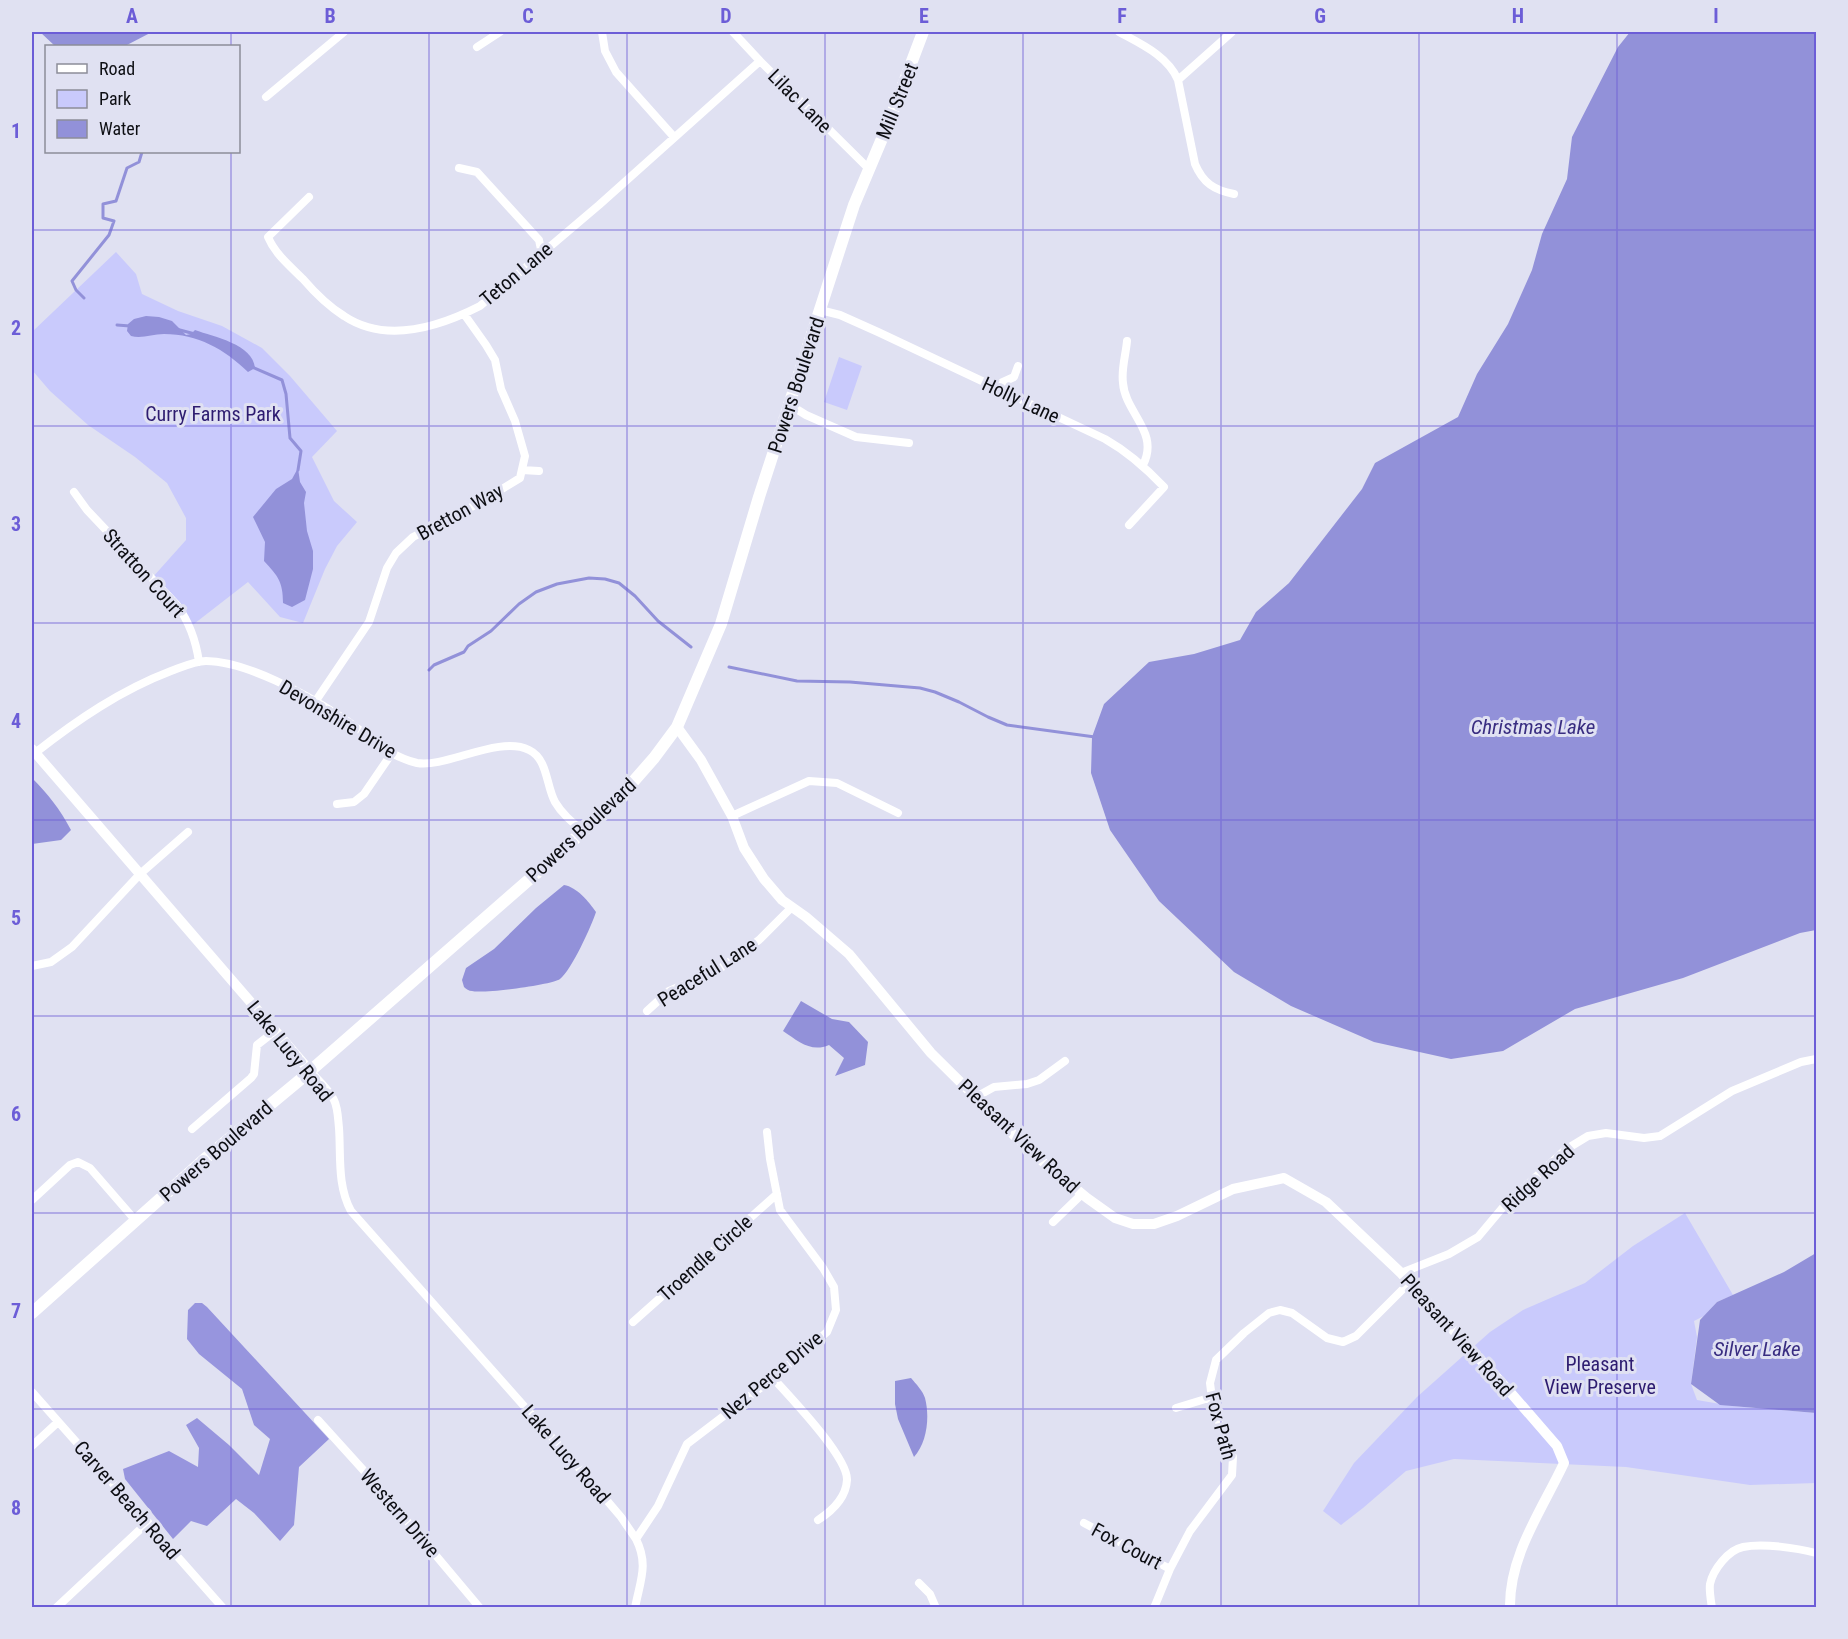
<svg xmlns="http://www.w3.org/2000/svg" width="1848" height="1639" font-family="'Roboto Condensed',sans-serif">
<rect width="100%" height="100%" fill="#e0e1f2"/>
<path fill="#c9cafc" d="M116 252 136 274 142 294 178 311 222 326 262 348 290 376 337 431 312 457 334 501 357 522 337 546 325 569 303 623 280 617 248 582 190 627 152 578 186 540V518L167 483 135 457 88 425 50 391 32 370V332Z
M839 357 862 366 847 410 824 402Z
M1685 1213 1733 1295 1717 1302 1704 1316 1694 1321 1697 1337 1691 1384 1697 1400 1732 1406 1816 1413V1483L1750 1485 1626 1467 1454 1459 1406 1471 1363 1508 1341 1525 1323 1511 1354 1463 1417 1397 1490 1332 1523 1310 1585 1283 1633 1246Z"/>
<path fill="#9795de" d="M195 1303H202L207 1307 329 1439 299 1467 294 1525 280 1541 254 1513 236 1499 207 1526 191 1521 173 1539 125 1479 123 1469 169 1451 198 1467 199 1448 186 1425 197 1418 229 1445 259 1475 270 1439 254 1425 242 1389 199 1354 187 1339 188 1310Z"/>
<path fill="#9291d9" d="M40 32H152L125 46H55Z
M1630 32H1816V930L1800 933 1683 978 1575 1009 1503 1051 1451 1059 1374 1042 1291 1006 1234 972 1159 901 1110 830 1091 773 1092 737 1104 704 1149 662 1194 654 1240 640 1256 612 1289 583 1362 489 1375 463 1458 417 1477 374 1508 324 1532 270 1542 234 1567 179 1572 137 1618 47Z
M146 316 159 317 172 321 186 335 191 334 195 330C214 337 253 344 255 368L248 372C224 349 198 334 164 334 152 334 142 339 131 336L127 331 128 324 134 319Z
M298 468 300 482 306 492 304 503 307 531 313 551V569L305 600 292 607 283 603C283 582 278 576 264 561L265 542 253 517 276 489 292 479Z
M32 778C48 794 60 809 71 830L61 840 32 844Z
M564 885C577 887 589 902 596 912 592 925 571 971 560 979 552 985 482 994 472 991 469 991 466 989 464 987L462 980 466 968 494 949 536 908Z
M801 1001 832 1019 849 1022 868 1042 865 1065 835 1076 844 1058 829 1045C811 1053 798 1041 783 1031Z
M1816 1253V1413L1720 1405 1691 1384 1700 1320 1717 1302 1784 1272Z
M911 1378C916 1384 923 1391 925 1398 930 1417 927 1443 914 1457L898 1419 895 1404V1381Z"/>
<g fill="none" stroke-linecap="round" stroke-linejoin="round">
<path stroke="#9291d9" stroke-width="3" d="M84 298 76 290 72 281 109 235 114 221 103 218V204L116 201 127 168 139 162 142 152
M117 325 130 326
M176 329 195 334
M252 367 282 380 286 394 290 438 301 451 298 470
M729 667 797 681 850 682 920 688 935 692 959 702 988 717 1007 725 1095 737
M429 670 434 665 464 652 468 646 491 631 519 604 536 592 557 584 589 578 605 579 619 583 635 596 658 621 691 647"/>
<path stroke="#fff" stroke-width="8" d="M602 32 605 51 616 72 674 137
M733 32 760 61 869 169
M1119 32C1141 44 1168 56 1178 80L1195 164C1203 183 1214 190 1234 194
M477 47 500 32
M1178 80 1232 32
M266 97 344 32
M459 168 477 172 539 240 542 254
M309 197 268 237C275 254 290 266 303 279 315 293 328 306 344 316 386 344 439 327 480 306L599 205 760 61
M820 310 840 315 878 332 1105 439C1128 452 1146 468 1164 487L1129 525
M1127 341C1126 354 1121 369 1123 383 1125 413 1160 432 1143 465
M992 387 1014 377 1018 366
M790 405 806 415 856 437 909 443
M522 470 539 471
M74 492 87 510 177 605C190 623 196 641 199 662
M315 702 369 622 387 568 396 553 413 537 481 502 520 478 525 456 515 421 501 389 495 360 486 345 464 314
M35 753C77 720 121 690 171 671 182 667 195 661 206 661 246 661 307 695 340 716 366 732 386 756 417 763 446 768 499 735 529 750 548 759 546 786 555 802 562 814 572 822 583 831
M337 804 354 802 364 794 392 753
M732 816 809 781 837 783 898 813
M32 966 51 962 72 947 140 874 188 832
M647 1011 669 991 718 970 759 940 792 907
M310 1071C318 1080 329 1089 334 1100 338 1108 338 1119 339 1128 341 1156 337 1185 351 1211L586 1476 621 1517 636 1539
M976 1097 994 1087 1027 1084 1039 1080 1065 1061
M192 1129 251 1078 254 1074 257 1045 275 1031
M32 1200 70 1165 78 1162 90 1168 136 1221
M1053 1222 1082 1194
M1401 1273 1449 1254 1478 1237 1504 1206 1565 1150 1588 1136 1606 1133 1644 1138 1660 1136 1732 1091 1801 1062 1816 1059
M633 1322 777 1194
M773 1378C790 1397 848 1457 847 1480 846 1498 832 1511 818 1520
M32 1392 223 1608
M1176 1408 1212 1397
M318 1420 375 1483 480 1608
M32 1446 58 1422
M1084 1523 1170 1569
M919 1583 930 1594 936 1608
M56 1608 148 1522
M635 1608C640 1581 649 1565 636 1539L658 1506 687 1444 767 1383 827 1332 836 1310 834 1287 823 1268 780 1210 770 1159 767 1132
M1154 1608 1170 1569 1190 1531 1232 1475 1233 1457 1213 1407 1210 1383 1216 1360 1244 1333 1269 1313 1280 1310 1292 1313 1327 1338 1343 1342 1356 1336 1410 1282
M1712 1608C1711 1601 1709 1591 1710 1584 1713 1570 1728 1550 1743 1547 1763 1543 1797 1548 1816 1553"/>
<path stroke="#fff" stroke-width="10" d="M677 727 701 760 732 816 744 848 764 879 782 900 806 917 849 954 931 1053 1030 1151 1087 1198 1115 1218 1133 1224H1154L1177 1216 1233 1189 1284 1178 1326 1202 1401 1273 1511 1393 1557 1446 1564 1463C1542 1510 1509 1555 1510 1608
M32 749 310 1071"/>
<path stroke="#fff" stroke-width="12" d="M32 1313 207 1157 301 1079 555 857 618 799 654 758 677 727 721 624 759 497 854 205 889 122 923 32"/>
</g>
<path fill="none" stroke="#6c5dd7" stroke-width="1.5" stroke-opacity="0.55" d="M231 32V46M429 32V1608M627 32V1608M825 32V1608M1023 32V1608M1221 32V1608M1419 32V1608M1617 32V1608M231 152V1608M32 230H1816M32 426H1816M32 623H1816M32 820H1816M32 1016H1816M32 1213H1816M32 1409H1816"/>
<g text-anchor="middle" stroke-width="6" stroke-linejoin="round" paint-order="stroke">
<g font-size="20" fill="#0d0e13" stroke="#e0e1f2">
<text transform="translate(800 101) rotate(45)" y="7">Lilac Lane</text>
<text transform="translate(897 101) rotate(-68)" y="7">Mill Street</text>
<text transform="translate(516 274) rotate(-40)" y="7">Teton Lane</text>
<text transform="translate(796 385) rotate(-72)" y="7">Powers Boulevard</text>
<text transform="translate(1021 400) rotate(25)" y="7">Holly Lane</text>
<text transform="translate(460 512) rotate(-29)" y="7">Bretton Way</text>
<text transform="translate(144 573) rotate(48)" y="7">Stratton Court</text>
<text transform="translate(338 719) rotate(31)" y="7">Devonshire Drive</text>
<text transform="translate(581 830) rotate(-43)" y="7">Powers Boulevard</text>
<text transform="translate(707 972) rotate(-32)" y="7">Peaceful Lane</text>
<text transform="translate(290 1051) rotate(51)" y="7">Lake Lucy Road</text>
<text transform="translate(1019 1136) rotate(43)" y="7">Pleasant View Road</text>
<text transform="translate(216 1151) rotate(-41)" y="7">Powers Boulevard</text>
<text transform="translate(1538 1178) rotate(-42)" y="7">Ridge Road</text>
<text transform="translate(705 1258) rotate(-42)" y="7">Troendle Circle</text>
<text transform="translate(1457 1335) rotate(48)" y="7">Pleasant View Road</text>
<text transform="translate(772 1375) rotate(-40)" y="7">Nez Perce Drive</text>
<text transform="translate(1221 1426) rotate(75)" y="7">Fox Path</text>
<text transform="translate(566 1454) rotate(49)" y="7">Lake Lucy Road</text>
<text transform="translate(127 1500) rotate(49)" y="7">Carver Beach Road</text>
<text transform="translate(400 1513) rotate(49)" y="7">Western Drive</text>
<text transform="translate(1127 1546) rotate(28)" y="7">Fox Court</text>
</g>
<g font-size="20" fill="#2d1c70" stroke="#e0e1f2">
<text x="213" y="421">Curry Farms Park</text>
<text x="1600" y="1371">Pleasant<tspan x="1600" dy="23">View Preserve</tspan></text>
</g>
<g font-size="21" font-style="italic" fill="#392d81" stroke="#e0e1f2">
<text x="1533" y="734">Christmas Lake</text>
<text x="1757" y="1356">Silver Lake</text>
</g>
</g>
<rect width="1848" height="1639" fill="none" stroke="#e0e1f2" stroke-width="66"/>
<rect x="45" y="45" width="195" height="108" fill="#e0e1f2" stroke="#8c8d99" stroke-width="1.5"/>
<rect x="57" y="64" width="30" height="9" fill="#ffffff" stroke="#8c8d99" stroke-width="1.5"/>
<text x="99" y="75" font-size="18" fill="#0d0e13">Road</text>
<rect x="57" y="90" width="30" height="18" fill="#c9cafc" stroke="#8c8d99" stroke-width="1.5"/>
<text x="99" y="105" font-size="18" fill="#0d0e13">Park</text>
<rect x="57" y="120" width="30" height="18" fill="#9291d9" stroke="#8c8d99" stroke-width="1.5"/>
<text x="99" y="135" font-size="18" fill="#0d0e13">Water</text>
<rect x="33" y="33" width="1782" height="1573" fill="none" stroke="#6c5dd7" stroke-width="2"/>
<g font-size="20" text-anchor="middle" font-weight="bold" fill="#6c5dd7">
<text x="132" y="23">A</text>
<text x="330" y="23">B</text>
<text x="528" y="23">C</text>
<text x="726" y="23">D</text>
<text x="924" y="23">E</text>
<text x="1122" y="23">F</text>
<text x="1320" y="23">G</text>
<text x="1518" y="23">H</text>
<text x="1716" y="23">I</text>
<text x="16" y="138">1</text>
<text x="16" y="335">2</text>
<text x="16" y="531">3</text>
<text x="16" y="728">4</text>
<text x="16" y="925">5</text>
<text x="16" y="1121">6</text>
<text x="16" y="1318">7</text>
<text x="16" y="1515">8</text>
</g>
</svg>
